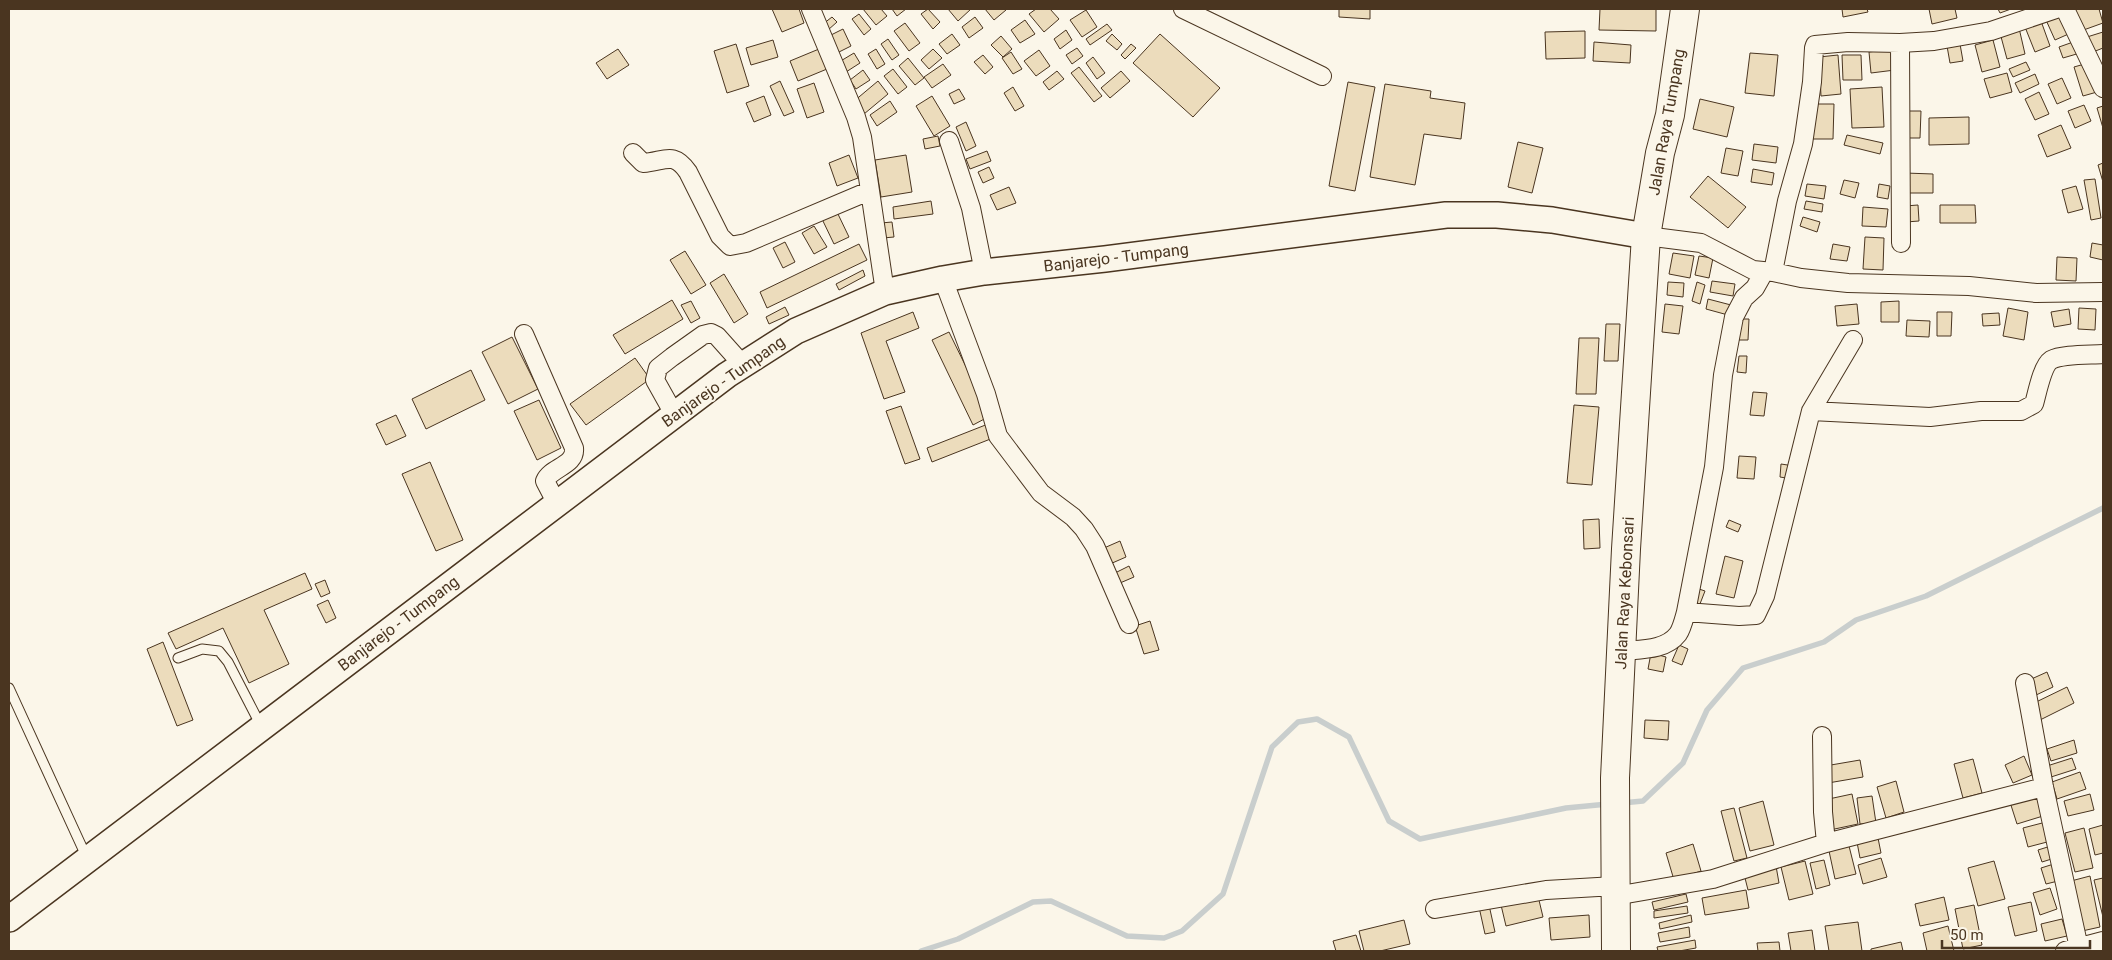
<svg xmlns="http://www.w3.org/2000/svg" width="2112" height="960" font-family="Roboto,sans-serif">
<rect width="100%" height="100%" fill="#fbf6e9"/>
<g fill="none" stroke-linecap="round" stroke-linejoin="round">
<path stroke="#c9cecd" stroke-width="5.5" d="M1622 803 1643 801 1683 763 1707 710 1743 668 1824 642 1856 620 1926 596 2103 508
M921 951 958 939 1033 902 1051 901 1127 936 1164 938 1182 931 1223 894 1272 747 1298 722 1317 719 1349 737 1389 821 1420 839 1566 808 1608 804"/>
</g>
<path fill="#ecdcbc" stroke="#4a3520" d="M772 9H799L804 23 782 32Z
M863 9H881L887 16 876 25Z
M892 9H906L897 16Z
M928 9 940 22 933 29 921 14Z
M948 9H971L958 21Z
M985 9H1005L1006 10 994 20Z
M1036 9H1050L1059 19 1044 32 1029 14Z
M1339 9H1370V19L1339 17Z
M1600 9H1656V31L1599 30Z
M1842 9H1867L1868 12 1843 17Z
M1929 9H1955L1957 18 1932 24Z
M1998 9H2011L2000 13Z
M2075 9H2099L2103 23 2078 32 2070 11Z
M1086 10 1097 27 1082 37 1070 20Z
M2064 12 2073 32 2055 40 2046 20Z
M859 14 871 29 864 35 852 19Z
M832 17 837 22 828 30 823 24Z
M975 17 983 28 969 38 962 27Z
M1025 20 1035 34 1020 43 1011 30Z
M2041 21 2050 46 2035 52 2025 27Z
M905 23 920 43 909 51 894 31Z
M1107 24 1112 30 1090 45 1086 39Z
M2019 28 2025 54 2007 59 2000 33Z
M843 29 851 46 837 53 829 36Z
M1066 30 1072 40 1060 49 1054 39Z
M1585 31V58L1546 59 1545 32Z
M2103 32V48L2093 52 2087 37Z
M952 34 960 45 947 54 939 44Z
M1112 34 1122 44 1117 50 1106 41Z
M1160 34 1220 88 1193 117 1133 63Z
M1001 36 1012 49 1003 57 991 45Z
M888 39 899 55 892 60 881 44Z
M773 40 778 57 751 65 746 48Z
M1993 40 2000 67 1982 72 1975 45Z
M2076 41 2080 53 2063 58 2059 47Z
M1594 42 1631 45 1630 63 1593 61Z
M736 44 749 86 727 93 714 51Z
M1131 44 1136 48 1125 59 1121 55Z
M1960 44 1963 61 1950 63 1947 46Z
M1077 48 1083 56 1072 64 1066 55Z
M618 49 629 65 607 79 596 63Z
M819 49 827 69 798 81 790 61Z
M876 49 885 64 877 69 868 54Z
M933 49 942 58 929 69 921 60Z
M1893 49 1895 70 1871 73 1869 52Z
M1039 50 1050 66 1036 76 1024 61Z
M1011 52 1022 69 1013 74 1002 58Z
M854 53 860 63 846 72 839 62Z
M1750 53 1778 55 1774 96 1745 93Z
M983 55 993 67 985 74 974 62Z
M1838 55 1841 94 1821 96 1819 57Z
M1842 55H1861L1862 80H1843Z
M1093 57 1105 73 1097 79 1086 63Z
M908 58 924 78 915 85 899 66Z
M2026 62 2030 70 2013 77 2009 69Z
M2088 63 2097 92 2083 96 2074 67Z
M943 64 951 75 932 88 924 77Z
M1079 67 1102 96 1094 102 1071 73Z
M893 69 907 87 898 94 884 76Z
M863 70 870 80 856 89 850 80Z
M1057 71 1064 79 1049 90 1043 82Z
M1121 71 1130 81 1110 98 1101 88Z
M2007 73 2012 92 1990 98 1984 79Z
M2035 74 2039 84 2020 93 2015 83Z
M2062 78 2071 98 2057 104 2048 84Z
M780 81 794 112 784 116 770 86Z
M878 81 888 94 864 114 853 102Z
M1348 82 1375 87 1355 191 1329 186Z
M814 83 824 112 807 118 797 89Z
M1385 84 1431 91 1430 98 1465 103 1461 139 1424 134 1415 185 1370 177Z
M1013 87 1024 106 1015 111 1004 93Z
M1882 87 1884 127 1852 128 1850 89Z
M959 89 965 99 954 104 949 94Z
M2039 92 2049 114 2035 120 2025 99Z
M764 96 771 115 754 122 746 103Z
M932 96 950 126 934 136 916 106Z
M1700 99 1734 107 1727 137 1693 129Z
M890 101 897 112 877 126 870 115Z
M1812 104H1834L1833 139H1812Z
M2084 105 2091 121 2075 128 2068 111Z
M2103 106V128L2097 108Z
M1907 111H1921L1920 138H1906Z
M1969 117V144L1929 145V118Z
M966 122 976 146 966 151 956 127Z
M2061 125 2071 148 2047 157 2038 135Z
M1847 135 1883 143 1880 154 1844 145Z
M938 136 940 146 925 149 923 139Z
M1518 142 1543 148 1532 193 1508 187Z
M1754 144 1778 147 1776 163 1752 160Z
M1726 148 1743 151 1738 176 1721 173Z
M987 151 991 161 970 169 966 159Z
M849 155 858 178 837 186 829 163Z
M906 155 912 192 881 197 875 160Z
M2103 163V182L2098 165Z
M989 167 994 178 983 183 978 172Z
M1753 169 1774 173 1772 185 1751 182Z
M1905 173 1933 174V193H1904Z
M1708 176 1746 207 1728 228 1690 197Z
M2095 179 2101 218 2091 220 2084 180Z
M1844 180 1859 183 1855 198 1840 194Z
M1807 184 1826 186 1824 199 1805 196Z
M1879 184 1890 186 1888 199 1877 197Z
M2076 186 2083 209 2068 213 2062 190Z
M1009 187 1016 203 997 210 990 195Z
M931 201 933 214 894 219 893 207Z
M1806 201 1823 204 1822 212 1804 209Z
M1918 205 1919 221 1906 222 1905 206Z
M1940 205H1975L1976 223H1940Z
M1863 207 1888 209 1886 227 1862 226Z
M837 212 849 237 834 244 822 219Z
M1803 217 1820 222 1817 232 1800 226Z
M892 222 894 237 883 238 881 223Z
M814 226 827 247 814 254 802 233Z
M1865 237 1884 238 1883 270 1863 269Z
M785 242 795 262 783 268 773 248Z
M2092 243 2103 245V260L2090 257Z
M859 244 867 260 767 308 760 292Z
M1833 244 1850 247 1847 261 1830 259Z
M685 251 706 285 691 294 670 260Z
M1673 253 1694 256 1690 278 1669 274Z
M1699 256 1713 258 1709 278 1695 275Z
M2057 257 2077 258 2076 281 2056 280Z
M863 270 865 276 839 290 836 284Z
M724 274 748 314 734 323 710 283Z
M1712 281 1735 284 1733 296 1710 292Z
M1668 282 1684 283 1683 297 1667 295Z
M1697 282 1705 285 1700 304 1692 301Z
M1708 299 1731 305 1728 315 1706 309Z
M672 300 683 319 625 354 613 335Z
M691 301 700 318 691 323 681 305Z
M1899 301V322H1881V302Z
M1665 304 1683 306 1679 334 1662 332Z
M1857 304 1859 324 1837 326 1835 306Z
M785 307 789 315 769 324 766 317Z
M2008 308 2028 312 2024 340 2003 336Z
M2079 308 2096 309 2095 330 2078 329Z
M2069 309 2071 324 2054 327 2051 312Z
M913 312 919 328 886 341 905 392 884 399 861 333Z
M1937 312H1952L1951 336H1937Z
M1999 313 2000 325 1983 326 1982 314Z
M1738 319H1749L1748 340H1737Z
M1907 320 1930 321 1929 337 1906 336Z
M1606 324H1620L1618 361H1604Z
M949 332 990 416 973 425 932 340Z
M512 337 538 389 508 404 482 352Z
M1579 338H1599L1596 394H1576Z
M1739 356H1747L1746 373 1737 372Z
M635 358 650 379 586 425 570 404Z
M471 370 485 400 426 429 412 399Z
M1753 392 1767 393 1764 416 1750 415Z
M539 400 561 448 537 460 514 411Z
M1574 405 1599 407 1592 485 1567 483Z
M901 406 920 459 905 464 886 411Z
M396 415 406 436 386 445 376 424Z
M988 424 993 438 932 462 927 448Z
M1739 456 1756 457 1754 479 1737 478Z
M430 462 463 540 436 551 402 474Z
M1781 464 1794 466 1792 479 1780 477Z
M1599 519 1600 548 1584 549 1583 520Z
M1729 520 1741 525 1738 532 1726 527Z
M1120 541 1126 557 1110 564 1104 548Z
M1725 556 1743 561 1734 598 1716 594Z
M1129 566 1134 577 1120 583 1115 573Z
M305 573 312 589 264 610 289 664 249 683 223 628 176 649 168 633Z
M325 580 330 593 321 597 315 584Z
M1696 588 1705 591 1698 609 1690 606Z
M328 600 336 618 326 623 317 605Z
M1150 621 1159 650 1144 654 1135 626Z
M163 642 193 720 177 726 147 649Z
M1679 645 1688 649 1682 665 1672 661Z
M1651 653 1666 657 1663 672 1648 669Z
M2047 672 2053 687 2034 696 2027 681Z
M2067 687 2074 703 2040 720 2032 704Z
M1645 720 1669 721 1668 740 1644 738Z
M2074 740 2077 753 2051 761 2047 749Z
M2024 756 2032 775 2013 783 2005 765Z
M2072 758 2076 769 2051 777 2047 766Z
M1973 759 1982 793 1963 798 1954 764Z
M1860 760 1863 777 1828 783 1825 766Z
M2080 772 2086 789 2057 799 2052 782Z
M1896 781 1904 812 1886 818 1877 787Z
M2034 790 2043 816 2017 824 2009 799Z
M1852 794 1858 824 1830 830 1824 800Z
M2090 794 2094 810 2068 816 2064 801Z
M1872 796 1876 823 1860 824 1857 798Z
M1763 801 1774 845 1750 851 1739 808Z
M1734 808 1747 858 1734 861 1721 811Z
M2046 822 2051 841 2028 847 2023 828Z
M2103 825V853L2095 855 2089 829Z
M2084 828 2093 868 2075 872 2065 833Z
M1877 833 1881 853 1860 858 1856 837Z
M1693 844 1701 871 1674 880 1666 853Z
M2054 845 2058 857 2042 862 2038 850Z
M1849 846 1856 874 1835 879 1829 851Z
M1881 858 1887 877 1863 884 1858 865Z
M1824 860 1830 885 1816 889 1810 863Z
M1805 861 1813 894 1789 900 1781 867Z
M1994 861 2005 899 1978 906 1968 868Z
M2057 863 2062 880 2046 884 2041 868Z
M1776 866 1779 883 1748 890 1744 874Z
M2090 876 2100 927 2082 931 2071 881Z
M2103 878V917L2094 880Z
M2050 888 2057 909 2040 915 2033 893Z
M1746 890 1749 908 1705 915 1702 898Z
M1686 894 1688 902 1654 910 1652 902Z
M1538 896 1543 917 1506 926 1501 905Z
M1944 897 1949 920 1920 926 1915 904Z
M2031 902 2037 931 2015 936 2008 907Z
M1489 905 1495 932 1485 934 1479 907Z
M1974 905 1982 945 1963 949 1955 909Z
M1687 906 1688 913 1654 918V911Z
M1589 915 1590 937 1551 940 1549 918Z
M1691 915 1692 922 1660 929 1659 923Z
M2062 919 2067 936 2045 941 2041 924Z
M1404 920 1410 944 1380 951H1364L1359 931Z
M1858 922 1862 951H1829L1825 926Z
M1948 926 1954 951H1927L1923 933Z
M1689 927 1690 937 1660 942 1658 933Z
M1812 930 1815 951H1791L1788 933Z
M1356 935 1361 951H1336L1333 941Z
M1695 940 1696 948 1679 951H1658L1657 947Z
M1779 942 1780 951H1758L1757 943Z
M1901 942 1903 951H1871V949Z"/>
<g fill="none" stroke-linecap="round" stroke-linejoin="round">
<g stroke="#4a3520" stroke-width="11">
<path id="lane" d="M178 658 202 649 219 651 228 662 261 726
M9 688 87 858"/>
</g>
<g stroke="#4a3520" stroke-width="20">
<path id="street" d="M811 9 856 117 862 137 885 292
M1183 9 1322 76
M2065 9 2103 88
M1900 43 1901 243
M949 141 971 208 984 272
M633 153 643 163C664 162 673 150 688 172L720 236 730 246 746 243 869 191
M1646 236 1701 243 1753 270 1773 272 1787 201 1803 144 1812 82 1814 48 1815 45 1848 42 1900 43 1934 41 1991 31 2056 9
M1773 272 1801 278 1848 283 1969 286 2036 293 2103 292
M943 279 986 394 998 436 1041 493 1073 517 1084 529 1095 546 1129 624
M524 334 574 448C576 466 551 467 545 481L557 504
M1811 411 1930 417 1981 411H2021L2034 404C2037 394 2042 366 2051 360 2062 354 2090 355 2103 354
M674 414 655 380 658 368 672 357 703 335 711 333 717 336 742 364
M1686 612 1714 467 1723 375 1734 317 1744 298 1755 288 1764 272
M1621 651C1640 649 1665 651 1678 634 1682 628 1684 619 1686 612L1739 616 1756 615 1765 596 1811 411 1853 340
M2025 683 2044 787 2079 948
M1822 736 1823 812 1826 843
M1615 896 1713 879 1826 843 2044 787
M1435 909 1546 890 1615 886
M2065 951 2103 941"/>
</g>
<g stroke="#4a3520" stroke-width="28">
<path id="secondary" d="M9 919 727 375 796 331 885 292 943 279 984 272 1105 259 1446 215H1497L1552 220 1646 236"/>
</g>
<g stroke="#4a3520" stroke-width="30">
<path id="primary" d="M1616 951 1615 778 1626 549 1646 236 1660 153 1670 115 1685 9"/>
</g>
<use href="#lane" stroke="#fbf6e9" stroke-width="9"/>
<use href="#street" stroke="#fbf6e9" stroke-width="18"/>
<use href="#secondary" stroke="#fbf6e9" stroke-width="25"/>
<use href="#primary" stroke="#fbf6e9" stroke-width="28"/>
</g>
<g text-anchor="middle" stroke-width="4" stroke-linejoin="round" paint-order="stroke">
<g font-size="16" fill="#4a3520" stroke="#fbf6e9">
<text transform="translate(1666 122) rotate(-80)" y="6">Jalan Raya Tumpang</text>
<text transform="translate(1116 257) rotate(-7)" y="6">Banjarejo - Tumpang</text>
<text transform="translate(723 381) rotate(-35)" y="6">Banjarejo - Tumpang</text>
<text transform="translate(1624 593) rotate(-87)" y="6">Jalan Raya Kebonsari</text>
<text transform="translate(398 623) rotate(-37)" y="6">Banjarejo - Tumpang</text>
</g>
</g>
<rect width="2112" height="960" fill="none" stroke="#4a3520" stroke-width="20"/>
<path d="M1942 940v8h148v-8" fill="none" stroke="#4a3520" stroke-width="2.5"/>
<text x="1950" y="940" font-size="15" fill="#4a3520" stroke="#fbf6e9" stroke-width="4" paint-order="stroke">50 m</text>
</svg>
